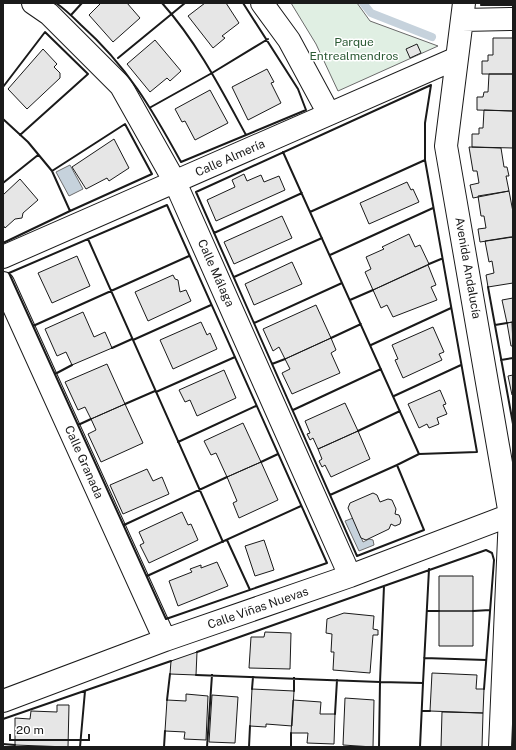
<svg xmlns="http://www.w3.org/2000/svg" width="516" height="750" font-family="'Public Sans',sans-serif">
<rect width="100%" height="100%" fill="#fff"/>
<path fill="#e0efe3" stroke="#6a6a6a" d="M291 3H357L370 21 438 46 338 91 316 44Z"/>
<path fill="#c6d2dc" stroke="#6a6a6a" d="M70 165 83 189 69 196 56 172Z
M353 518 363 542 369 539 373 540 374 545 359 551 345 521Z"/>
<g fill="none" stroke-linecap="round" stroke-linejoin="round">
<path stroke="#c6d2dc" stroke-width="8" d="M363 3 371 13 432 37"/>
</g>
<path fill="#e6e6e6" stroke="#1a1a1a" d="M101 3H127L140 18 113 42 89 15Z
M205 3H226L239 23 222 36 225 38 213 48 188 16Z
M493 38H513V74H482V61H488V55H493Z
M155 40 181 71 170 81 167 78 150 92 127 64Z
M417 44 421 53 410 58 406 49Z
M43 49 57 64 54 67 60 73V78L27 109 8 89Z
M267 69 274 82 271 83 281 103 248 120 232 87Z
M489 74H513V111L477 110V97H483L484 92H488Z
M210 90 228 123 195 140 185 121 182 122 175 109Z
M484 110 513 111V148L472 147V134H479V128H483Z
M114 139 129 168 109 181 107 178 86 189 72 167Z
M469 147 501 148 504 167H507L509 176H506L509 191 473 198 470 185 479 183 477 171H473Z
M244 174 247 181 261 175 264 182 279 176 285 190 216 221 207 200 235 187 232 180Z
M20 179 38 200 23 213 22 218 15 219 5 228 3 225V195Z
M407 182 411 190 413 189 419 202 369 224 360 203Z
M509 191 513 212V237L480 242 478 229 486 228 484 216H481L478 196Z
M282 216 292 238 234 264 224 242Z
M409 234 415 247 420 245 429 264 373 290 365 272 371 269 366 257 384 249 382 247Z
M510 237H513V283L488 287 486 275 494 273 492 261 489 262 485 241Z
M77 256 90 286 52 303 38 273Z
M292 262 302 284 254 305 245 284Z
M428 265 436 285 431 287 437 300 393 317 387 305 381 308 373 290Z
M173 275 175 279 178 280 180 292 186 290 191 301 148 321 135 292Z
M513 298V322L507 323 502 300Z
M316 305 331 338 285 359 279 347 273 351 263 329Z
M83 312 94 337 105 332 112 348 72 365 66 352 57 356 45 329Z
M201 322 207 335 210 333 217 349 173 369 160 340Z
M512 322 513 346H511L507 323Z
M433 327 444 352 439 354 442 360 403 378 395 360 398 359 392 345Z
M331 338 336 350 331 353 340 373 292 394 282 373 290 369 285 359Z
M107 364 125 404 91 419 85 407 78 410 65 382Z
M224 370 236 398 197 416 190 400 185 402 179 390Z
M513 375V395H512L508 376Z
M440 390 446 404 443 405 447 414 437 418 439 424 429 428 427 424 419 428 408 404Z
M345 403 358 431 318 449 313 438 310 440 307 434 310 433 305 421Z
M125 404 143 443 101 462 88 434 96 430 91 419Z
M243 423 261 462 227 477 216 453 211 455 204 441Z
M358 431 370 459 331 477 325 465 322 467 319 461 322 459 318 449Z
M261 462 278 500 239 518 233 503 237 501 227 477Z
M147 469 153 481 162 477 169 494 123 514 110 485Z
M373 493 377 495 380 502 388 499 392 500 396 509 395 514 399 515 401 520 400 524 395 526 391 524 389 529 366 540 361 538 348 508 350 503Z
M182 512 188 525 191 524 198 540 149 563 140 545 144 543 139 532Z
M264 540 274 570 255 576 245 546Z
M217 562 228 586 178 606 169 581 192 572 190 569 201 565V568Z
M439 576H473V611H439Z
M439 611H473V646H439Z
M344 613 374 616 373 629 378 630V635H373L370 673 333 670 334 652H331L332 634 326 633 327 619Z
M265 632 291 633 290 669 249 668 251 637H264Z
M197 652 196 675 170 674 171 661Z
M432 673 477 675 476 689H484L483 713 430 711Z
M252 689 294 691 292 726 266 724V727L250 726Z
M186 694 208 696 206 740 184 739 185 732 165 731 167 700 186 701Z
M212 695 238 697 235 743 209 742Z
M345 698 374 700 373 747 343 745Z
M293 700 321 702 320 714H335L334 744 307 743 308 733H291Z
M57 705H69L68 747 15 745V718L30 719 31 711 57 712Z
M442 712 483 713 482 747H441Z"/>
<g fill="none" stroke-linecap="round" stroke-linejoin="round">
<g stroke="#1a1a1a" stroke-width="24">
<path id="minor" d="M33 3 49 14 121 86 175 182 350 576
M262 3 289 40 329 114
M464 3 446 146 510 515 500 747
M462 20 513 19
M3 257 457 58
M3 283 165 640
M3 701 165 640 350 576 513 514"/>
</g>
<use href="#minor" stroke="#fff" stroke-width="22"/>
<path stroke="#1a1a1a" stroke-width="2" d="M56 3C65 9 73 17 81 25 127 66 152 109 181 162L306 110 298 89 243 3
M162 3C197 42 221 89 246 135
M482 3 481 5H513
M71 15 82 3
M118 58 185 3
M431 85 425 123V160L477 452 419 454 397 465 424 530 357 556 196 192Z
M3 87 45 32 88 74 20 135
M151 107 212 73 268 39
M3 119 28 142 52 171
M125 124 152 174 70 211 52 171Z
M283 152 419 454
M3 183 38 155
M167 205 327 563 166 619 9 273Z
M310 212 425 160
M214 233 302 193
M88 239 223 542
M3 243 70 211
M330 255 433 208
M429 264 441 259
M234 277 322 238
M488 287 513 424
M350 300 373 290
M254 323 342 283
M495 325 507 323
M33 326 189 256
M331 338 361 324
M133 340 211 305
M371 345 451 308
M112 348 132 339
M501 360 513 358
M272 364 285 359
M55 374 72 365
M156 392 235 357
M394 396 461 365
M125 404 155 391
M293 410 381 369
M78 425 91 419
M358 431 400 411
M178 442 256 406
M261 462 278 454
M330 495 397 465
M124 525 227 477
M227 540 250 590
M147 576 301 506
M427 611H439
M473 611 490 610
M197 652 486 550 492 553 494 560 484 689
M424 658 486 660
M196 675 380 682 384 586
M423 683 429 569
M252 689 253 677
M294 691V678
M167 700 170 674
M422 711H430
M335 714 337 680
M3 719 171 661
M3 744 15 745
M68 747H73
M80 747 85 691
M164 747 165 731
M207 747 212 675
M249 747 250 726
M291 747V733
M379 747 380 682 423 683 420 747"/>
</g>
<g text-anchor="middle" stroke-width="3" stroke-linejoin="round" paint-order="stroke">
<g font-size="12" fill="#2b5a34" stroke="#fff">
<text x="354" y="46">Parque<tspan x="354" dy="14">Entrealmendros</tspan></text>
</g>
<g font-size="12" fill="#1a1a1a" stroke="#fff">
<text transform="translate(230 158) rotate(-24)" y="4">Calle Almería</text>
<text transform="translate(468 268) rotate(80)" y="4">Avenida Andalucía</text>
<text transform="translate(216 273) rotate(66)" y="4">Calle Málaga</text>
<text transform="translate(84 462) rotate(66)" y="4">Calle Granada</text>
<text transform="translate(258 608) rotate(-19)" y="4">Calle Viñas Nuevas</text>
</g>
</g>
<rect width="516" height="750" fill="none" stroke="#1a1a1a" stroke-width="8"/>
<path d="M10 734v6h79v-6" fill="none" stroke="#1a1a1a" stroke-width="2"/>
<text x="16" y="734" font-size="12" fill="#1a1a1a" stroke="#ffffff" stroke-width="3" paint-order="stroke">20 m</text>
</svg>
